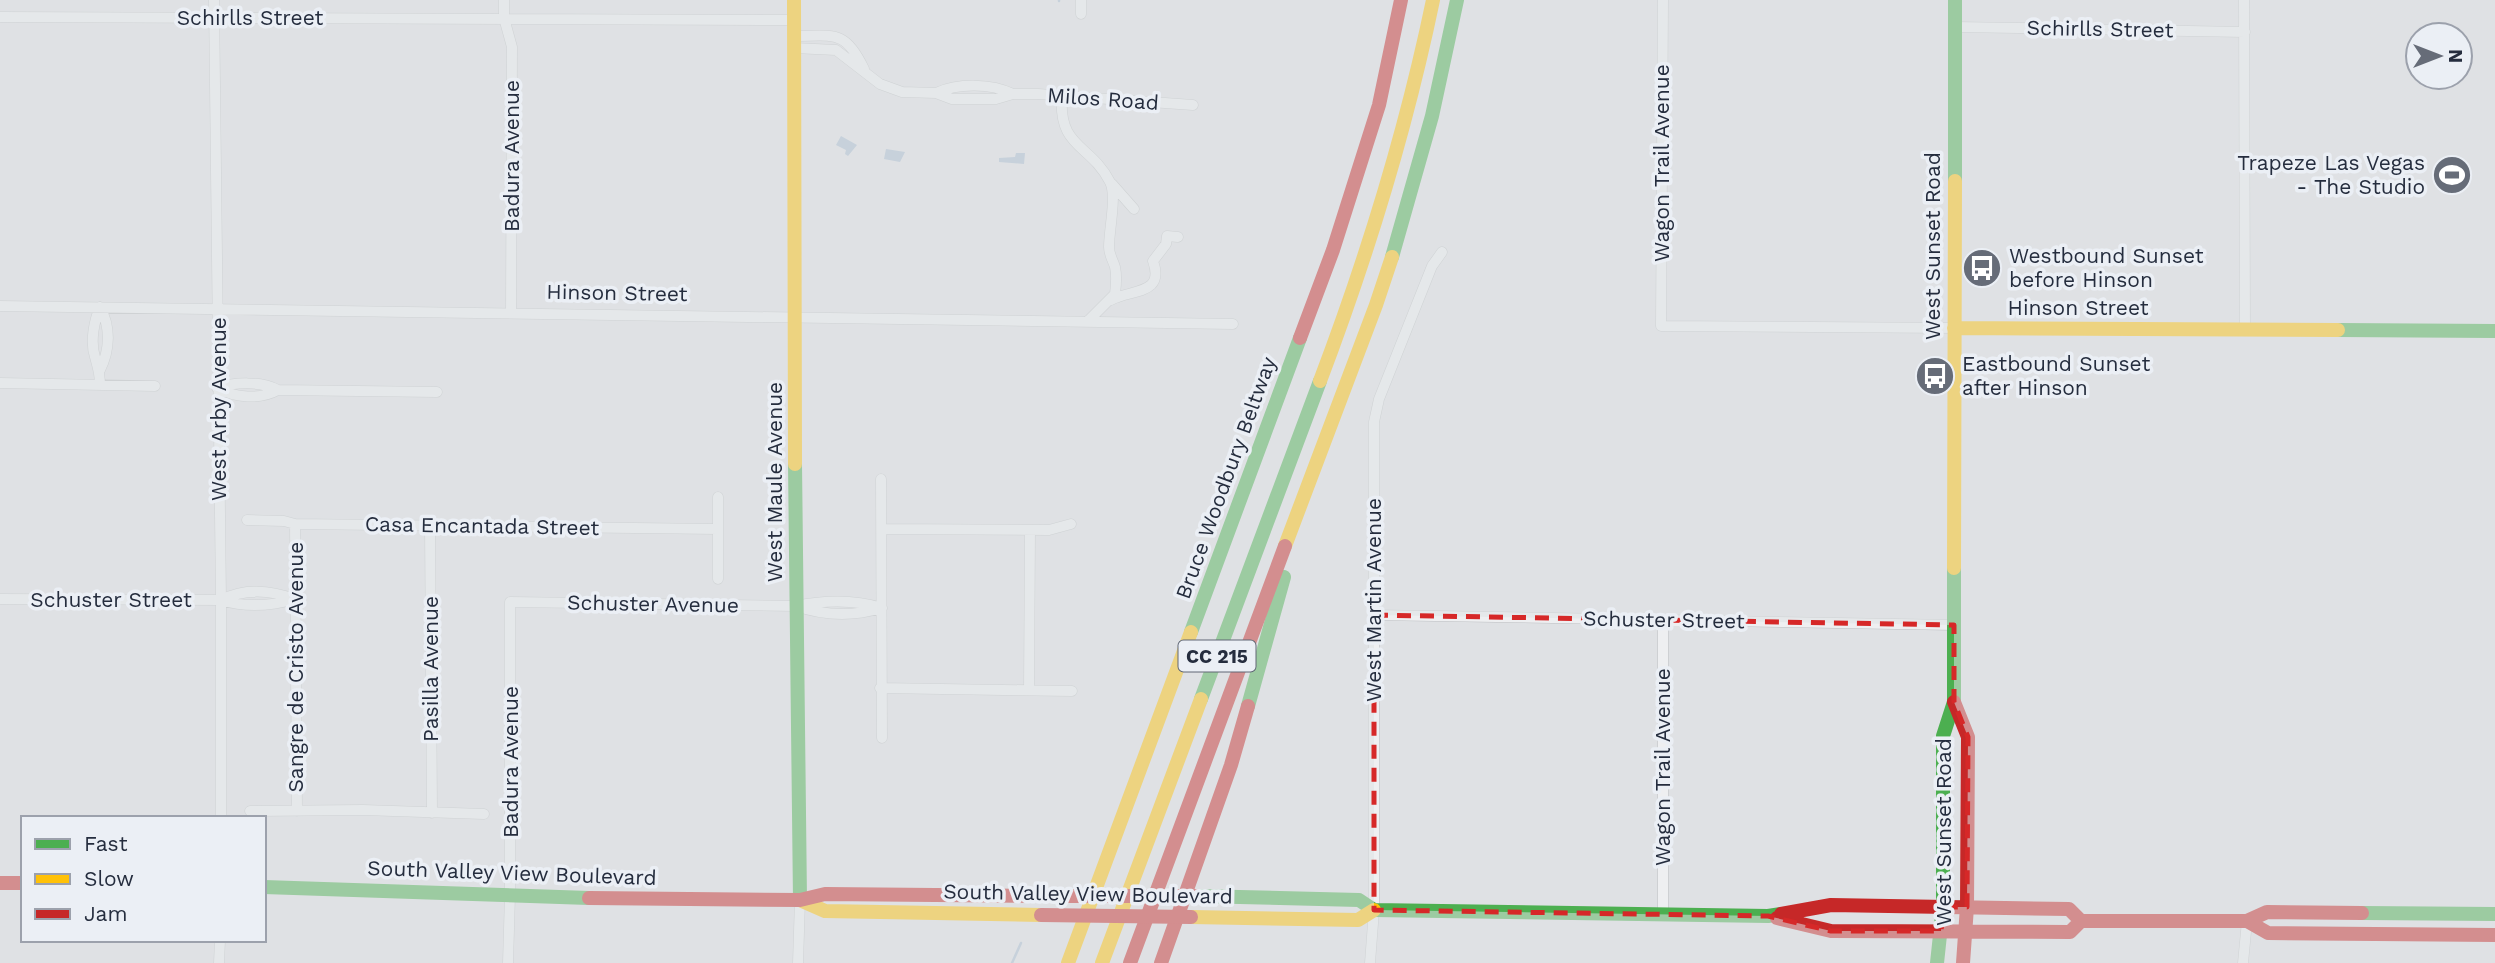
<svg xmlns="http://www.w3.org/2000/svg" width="2495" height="963" font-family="'Work Sans',sans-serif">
<rect width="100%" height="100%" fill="#dfe1e4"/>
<path fill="#abbcd1" d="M841 136 857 145 848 156 845 154 846 150 836 145Z
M886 149 905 152 900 162 884 159Z
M1016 153H1025L1024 164 999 162V158L1015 157Z"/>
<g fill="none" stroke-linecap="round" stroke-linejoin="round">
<path stroke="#abbcd1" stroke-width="2.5" d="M1059 0V1
M1012 963 1021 943"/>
<g stroke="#bdbfc2" stroke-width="11">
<path id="street" d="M214 0 221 600V818
M504 0V18L512 47 511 313
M1663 0 1661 326 1954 328
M2244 0 2245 329
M1081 14V0
M0 17 794 20
M1955 27 2245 32
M794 36C834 36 845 29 864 69
M794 48 836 50 880 84 902 92 936 93 952 99H996L1013 94H1038L1193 105
M936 93C958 83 991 83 1013 94
M1062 95C1058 149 1090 143 1110 182 1117 196 1109 229 1109 247 1109 255 1113 260 1115 267 1117 276 1116 286 1115 294L1087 322
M1112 184 1134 209
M1111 300C1132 289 1165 295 1153 261L1166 244 1167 236 1178 237
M0 306 1233 324
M100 307C111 327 110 350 100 370
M0 383 155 386
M100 385C100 373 98 368 95 357 90 342 94 321 100 307
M217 388C235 382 261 381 278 390L437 392
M217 388C235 398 260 400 278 390
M881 479 882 738
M718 497V579
M247 520 284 521 295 524 718 529
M295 524 297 811
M430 525 432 813
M882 529 1049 530 1071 524
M0 599 221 600C246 608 271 606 296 599
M221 600C246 588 269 590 295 599
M796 606C825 616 852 617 881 608
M1374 615 1954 625
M1663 620V915
M880 688 1072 691
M1029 690 1030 530
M250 811 363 810 484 814
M219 963 220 940
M508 963 510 895V602L796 606C825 600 853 599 882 608
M798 963 800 900
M1370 963 1374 910V422L1379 399 1432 266 1442 252
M2243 963 2247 921"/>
</g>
<use href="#street" stroke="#eeeff1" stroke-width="10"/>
<path stroke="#4caf50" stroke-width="14" d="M1955 181V0
M1392 257 1432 116 1457 0
M2338 330 2495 331
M795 464 800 900
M1191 632 1300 338
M1201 699 1320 381
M1248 706 1284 577
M264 887 589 898
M1196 896 1359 900 1374 910 1768 916 1781 914
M2362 913 2495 914
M1937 963 1943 907V736L1954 702V568"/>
<path stroke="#ffc107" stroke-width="14" d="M794 0 795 464
M1954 328 2338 330
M1320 381C1367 257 1406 130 1433 0
M1285 546 1376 305 1392 257
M1954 568 1955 181
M800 900 825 911 1041 915
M1191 917 1358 920 1374 910
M1068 963 1191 632
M1102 963 1201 699"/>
<path stroke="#c62828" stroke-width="14" d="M1300 338 1333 250 1379 105 1401 0
M1954 702 1968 737 1967 907 1963 963
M0 883H23
M589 898 800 900 825 894 1049 896
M1781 914 1831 905 2069 909 2081 921
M1777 918 1831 931 2070 932 2081 921H2247L2267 912 2362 913
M2247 921 2268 933 2495 935
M1130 963 1285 546
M1161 963 1231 765 1248 706"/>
<path stroke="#c62828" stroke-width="14" d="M1049 896H1196
M1041 915 1191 917"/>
</g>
<path d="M0 0H2495V963H0ZM1374 615 1954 625V702L1968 737 1967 907H1943L1941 931H1831L1768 916 1374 910Z" fill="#dfe1e4" fill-opacity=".55" fill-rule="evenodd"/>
<path fill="none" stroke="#d62828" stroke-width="5" stroke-dasharray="14 9" stroke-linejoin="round" d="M1374 615 1954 625V702L1968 737 1967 907H1943L1941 931H1831L1768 916 1374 910Z"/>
<defs>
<g id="stadium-disc" transform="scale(2.0125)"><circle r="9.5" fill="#666c78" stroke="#ebeff5"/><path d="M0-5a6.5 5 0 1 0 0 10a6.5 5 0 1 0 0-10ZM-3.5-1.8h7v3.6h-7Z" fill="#fff"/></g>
<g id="bus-disc" transform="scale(2.0125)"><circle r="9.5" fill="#666c78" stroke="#ebeff5"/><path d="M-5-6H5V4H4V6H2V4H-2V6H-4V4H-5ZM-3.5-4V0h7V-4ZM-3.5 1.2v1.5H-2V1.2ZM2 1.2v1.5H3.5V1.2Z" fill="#fff"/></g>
</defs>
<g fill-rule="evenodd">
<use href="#stadium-disc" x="2452" y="175"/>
<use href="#bus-disc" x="1982" y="268"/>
<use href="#bus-disc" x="1935" y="376"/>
</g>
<g text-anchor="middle" stroke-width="7" stroke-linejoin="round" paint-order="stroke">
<rect fill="#ebeff5" stroke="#606775" stroke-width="2" x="1178.5" y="640.5" width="77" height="31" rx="5"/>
<g font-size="19" font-weight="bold" fill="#252d3e">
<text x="1217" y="663">CC 215</text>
</g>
<g font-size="21" fill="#252d3e" stroke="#ebeff5">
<text x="250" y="25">Schirlls Street</text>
<text transform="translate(2100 29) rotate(1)" y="7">Schirlls Street</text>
<text transform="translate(1103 99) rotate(4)" y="7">Milos Road</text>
<text transform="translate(512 156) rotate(-90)" y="7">Badura Avenue</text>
<text transform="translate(1662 163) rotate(-90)" y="7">Wagon Trail Avenue</text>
<text transform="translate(1933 246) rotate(-90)" y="7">West Sunset Road</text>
<text transform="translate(617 293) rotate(1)" y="7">Hinson Street</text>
<text x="2078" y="315">Hinson Street</text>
<text transform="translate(219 409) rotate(-90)" y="7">West Arby Avenue</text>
<text transform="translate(1226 478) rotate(-70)" y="7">Bruce Woodbury Beltway</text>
<text transform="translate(775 482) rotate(-90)" y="7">West Maule Avenue</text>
<text transform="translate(482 526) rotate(1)" y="7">Casa Encantada Street</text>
<text x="111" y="607">Schuster Street</text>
<text transform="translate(1374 600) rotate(-90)" y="7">West Martin Avenue</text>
<text transform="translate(653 604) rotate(1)" y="7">Schuster Avenue</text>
<text transform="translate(1664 620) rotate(1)" y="7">Schuster Street</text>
<text transform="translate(296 667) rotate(-90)" y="7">Sangre de Cristo Avenue</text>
<text transform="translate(431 669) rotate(-90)" y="7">Pasilla Avenue</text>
<text transform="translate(511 762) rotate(-90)" y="7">Badura Avenue</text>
<text transform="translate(1663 767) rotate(-90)" y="7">Wagon Trail Avenue</text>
<text transform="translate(1944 832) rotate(-90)" y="7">West Sunset Road</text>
<text transform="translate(512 873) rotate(2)" y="7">South Valley View Boulevard</text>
<text transform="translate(1088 894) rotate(1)" y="7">South Valley View Boulevard</text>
</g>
<g font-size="21" fill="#252d3e" stroke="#ebeff5" text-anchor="start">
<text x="2425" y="170" text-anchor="end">Trapeze Las Vegas<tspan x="2425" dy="24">- The Studio</tspan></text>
<text x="2009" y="263">Westbound Sunset<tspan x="2009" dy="24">before Hinson</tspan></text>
<text x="1962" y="371">Eastbound Sunset<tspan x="1962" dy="24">after Hinson</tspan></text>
</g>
</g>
<rect x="21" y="816" width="245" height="126" fill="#ebeff5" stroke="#9ca1ac" stroke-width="2"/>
<rect x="35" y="839" width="35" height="10" fill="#4caf50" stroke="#9ca1ac" stroke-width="2"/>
<text x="84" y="851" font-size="21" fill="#252d3e">Fast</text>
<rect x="35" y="874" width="35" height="10" fill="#ffc107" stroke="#9ca1ac" stroke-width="2"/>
<text x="84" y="886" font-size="21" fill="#252d3e">Slow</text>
<rect x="35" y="909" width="35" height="10" fill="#c62828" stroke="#9ca1ac" stroke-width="2"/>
<text x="84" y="921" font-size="21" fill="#252d3e">Jam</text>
<g transform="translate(2439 56) rotate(90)"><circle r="33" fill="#ebeff5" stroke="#9ca1ac" stroke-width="2"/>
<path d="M0-5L12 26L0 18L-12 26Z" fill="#666c78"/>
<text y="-10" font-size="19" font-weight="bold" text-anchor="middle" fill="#252d3e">N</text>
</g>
</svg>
